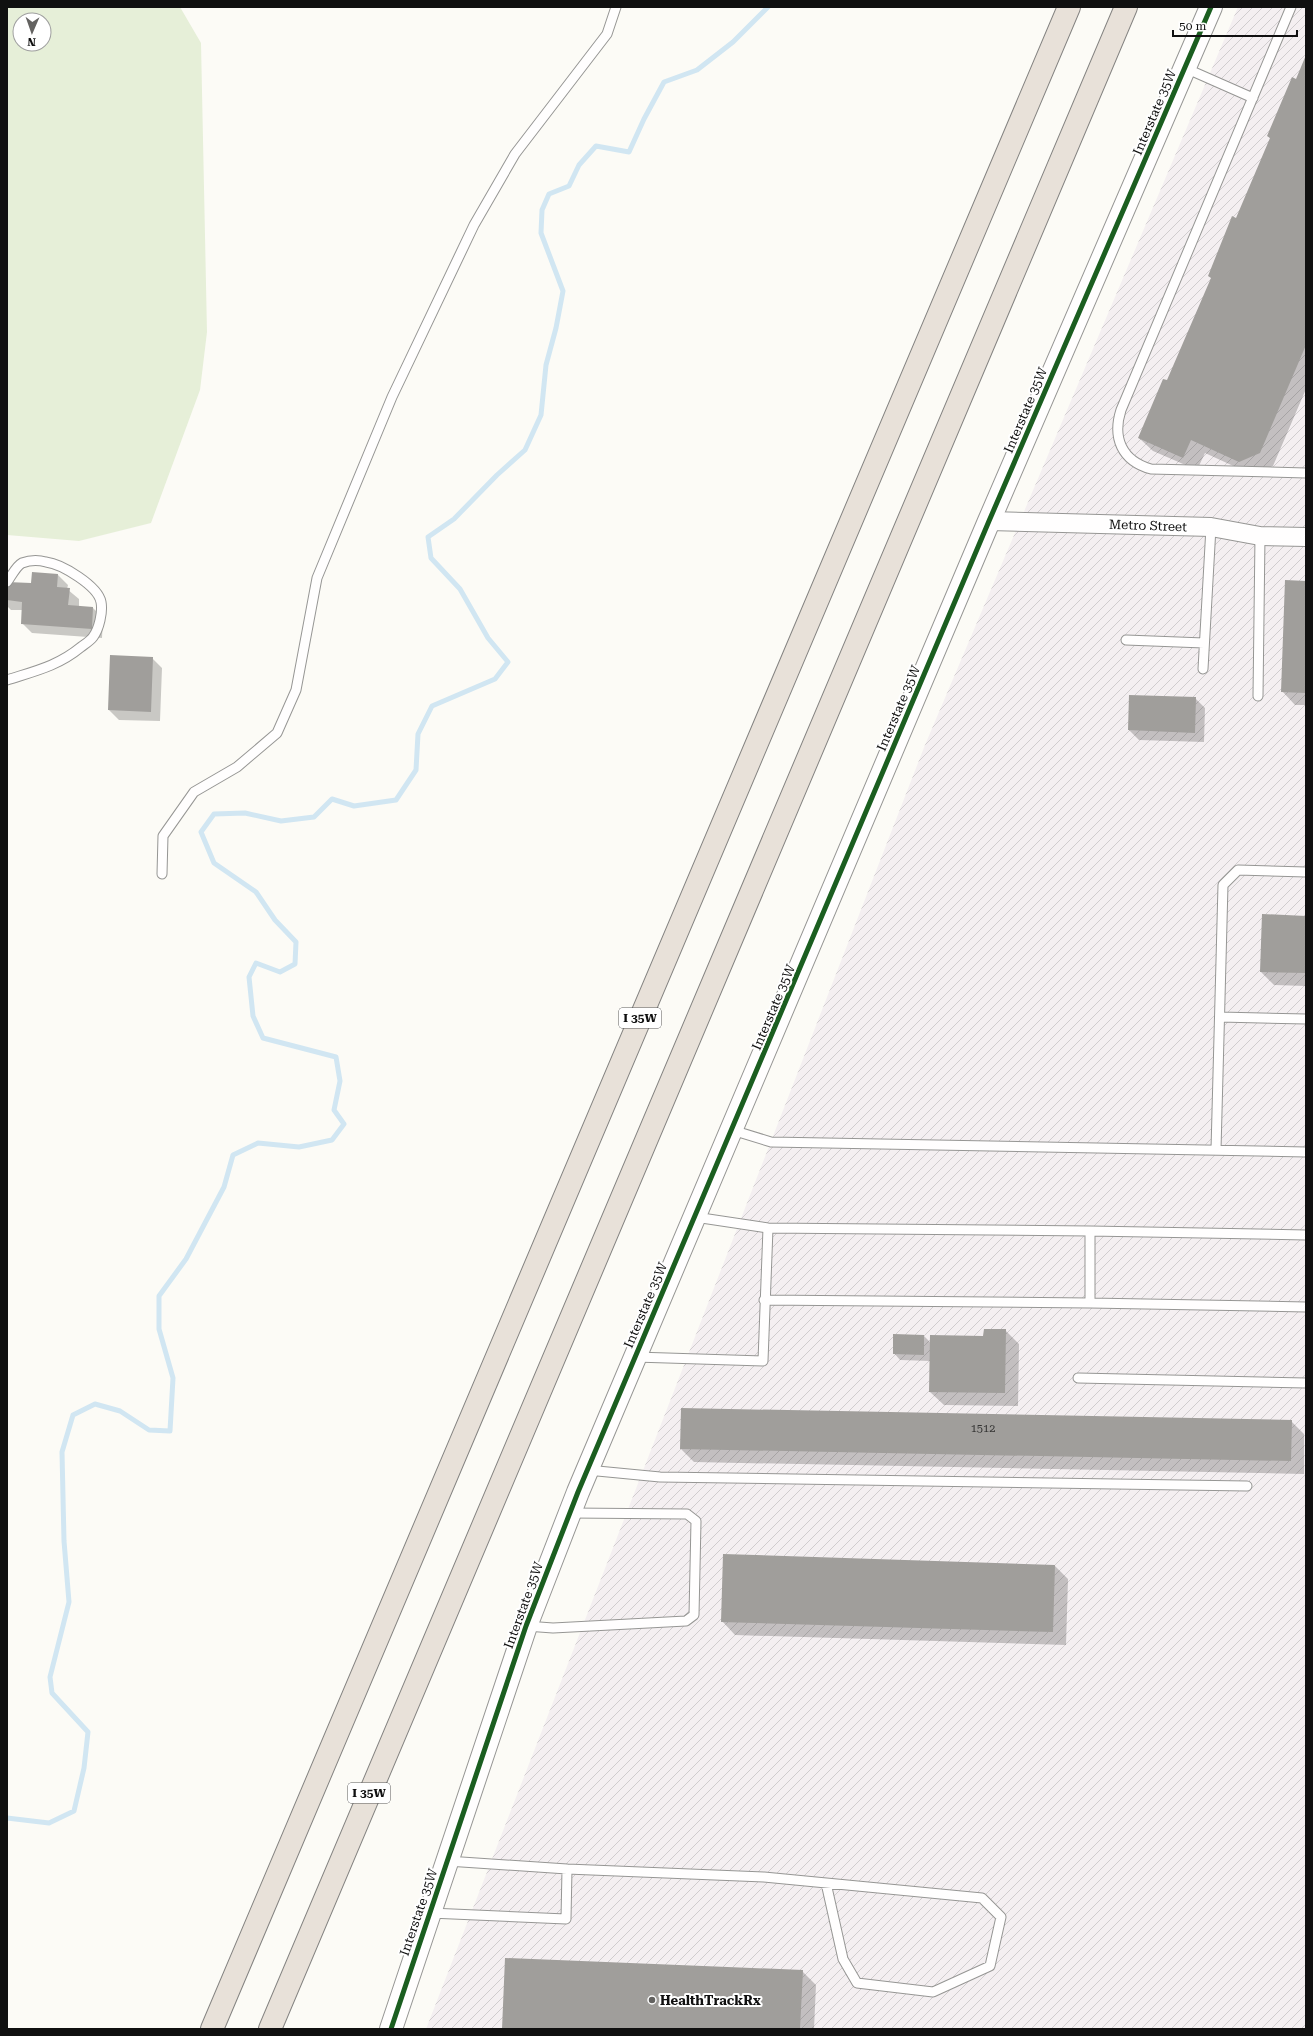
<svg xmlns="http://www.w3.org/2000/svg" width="1313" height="2036" font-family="'Roboto Serif',serif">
<defs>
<pattern id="industrial-furrows" width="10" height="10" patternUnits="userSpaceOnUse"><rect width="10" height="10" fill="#f4eff1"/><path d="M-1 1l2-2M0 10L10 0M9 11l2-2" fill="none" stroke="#d0ccce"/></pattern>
</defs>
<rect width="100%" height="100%" fill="#fcfbf6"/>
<path fill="url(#industrial-furrows)" d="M1238 7H1306V2029H426L925 745Z"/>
<path fill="#e6efd8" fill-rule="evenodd" d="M7 7H180L201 43 207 332 200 390 151 523 79 541 7 535ZM20 20H44V44H20Z"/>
<path fill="#0003" d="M1306 57V389L1273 466 1253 475 1205 453 1197 470 1153 451 1139 438 1167 382 1237 220 1271 139 1268 136 1297 80Z
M58 575 68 585 67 589 79 599V607L93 608 103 618 102 638 32 633 22 623 23 610H11L7 606V583L32 584Z
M1306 582V705H1295L1282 691Z
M152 658 162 668 160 721 119 720 109 710Z
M1195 698 1205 708 1204 742 1139 740 1129 730Z
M1306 917V986L1274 985 1261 972Z
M1005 1330 1019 1344 1018 1406 944 1405 930 1392 931 1361 900 1360 894 1353V1335L924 1336 931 1343 984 1337Z
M1291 1421 1304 1434V1474L694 1462 681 1449Z
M1055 1566 1068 1579 1066 1645 735 1635 722 1621Z
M802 1971 816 1985 814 2029H503Z"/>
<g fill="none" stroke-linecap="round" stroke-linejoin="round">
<path stroke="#d1e6f2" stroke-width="5" d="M7 1818 49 1823 74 1811 84 1768 88 1732 52 1693 50 1677 69 1602 64 1541 62 1452 73 1415 95 1404 120 1411 149 1430 170 1431 173 1378 159 1329V1296L186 1259 224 1187 233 1155 258 1143 299 1147 332 1140 344 1124 334 1110 340 1081 336 1057 263 1038 253 1016 249 977 256 963 280 972 295 964 296 942 275 920 256 892 214 863 201 832 214 814 245 813 281 821 314 817 332 799 354 806 396 800 416 770 418 734 432 706 495 679 508 662 488 638 460 589 431 558 428 537 454 519 497 475 525 450 541 415 546 365 556 328 563 291 541 233 542 210 549 194 569 186 579 165 596 146 629 152 644 119 664 82 697 70 733 42 768 7"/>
</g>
<path fill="#a09e9b" d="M1306 55V345L1260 453 1239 462 1191 440 1183 458 1138 438 1163 379 1167 380 1211 278 1208 276 1232 216 1236 218 1270 138 1267 136 1292 77 1296 79Z
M32 572 58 574 57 587 70 588 68 605 93 607 92 629 21 624 22 602 7 600V582L31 583Z
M1285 580 1306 581V693L1281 692Z
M110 655 153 657 151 712 108 710Z
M1129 695 1196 697 1195 733 1128 730Z
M1262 914 1306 916V973L1260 972Z
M984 1329H1006L1005 1393 929 1392 930 1335 983 1336Z
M893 1334 924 1335V1355L893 1354Z
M681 1408 1292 1420 1291 1461 680 1449Z
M723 1554 1055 1565 1053 1632 721 1622Z
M505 1958 803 1970 800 2029H502Z"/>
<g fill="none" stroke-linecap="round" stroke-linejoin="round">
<g stroke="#969694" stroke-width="11">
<path id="service" d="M1291 7 1121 410C1112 438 1122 461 1151 469L1306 473
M1185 68 1253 98
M1126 640 1204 643
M1203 669 1211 527
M7 680C35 671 58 666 81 647 85 644 90 641 93 637 99 629 103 612 101 602 98 586 62 564 46 562 39 560 30 560 22 563 16 566 11 577 7 582
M1258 696 1260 536
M162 874 163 836 194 792 237 767 277 733 296 690 317 578 392 397 474 225 515 154 607 34 616 7
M1220 1017 1306 1019
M732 1130 771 1142 1306 1152
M1216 1150 1223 885 1238 870 1306 872
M695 1217 768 1228 1090 1231V1303L764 1300
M1090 1231 1306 1235
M1090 1303 1306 1307
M635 1357 763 1361 768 1228
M1078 1378 1306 1383
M587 1470 660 1477 1247 1486
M526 1626 553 1628 686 1621 694 1615 696 1521 687 1514 570 1513
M567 1869 764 1877 982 1898 1001 1917 990 1966 933 1992 857 1983 843 1959 826 1883
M430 1913 566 1919 567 1869 447 1861"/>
</g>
<g stroke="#969694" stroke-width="20">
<path id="minor" d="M989 521 1211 527 1260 536 1306 537"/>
</g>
<g stroke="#969694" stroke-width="24">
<path id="tertiary" d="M391 2029 526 1626 578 1492 989 521 1211 7"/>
</g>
<g stroke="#848381" stroke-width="24">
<path id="motorway" d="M212 2029 1069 7
M270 2029 1126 7"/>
</g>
<use href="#service" stroke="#fffefe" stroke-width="9"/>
<use href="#minor" stroke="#fffefe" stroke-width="18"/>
<use href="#tertiary" stroke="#fffefe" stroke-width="22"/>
<use href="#motorway" stroke="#e8e1d9" stroke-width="22"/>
<g stroke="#fff" stroke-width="8">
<path id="cycleway" d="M391 2029 526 1626 578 1492 989 521 1211 7"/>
</g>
<use href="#cycleway" stroke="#1b5e20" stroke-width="5"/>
</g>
<circle fill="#636260" stroke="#fff" stroke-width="1.5" cx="652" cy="2000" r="4"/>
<g text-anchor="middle" stroke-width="4" stroke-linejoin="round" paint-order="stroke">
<g font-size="11" fill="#343433">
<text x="983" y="1432">1512</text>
</g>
<g fill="#fff" stroke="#585858" stroke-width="1">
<rect x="619" y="1008" width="42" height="20" rx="3"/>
<rect x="348" y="1783" width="42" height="20" rx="3"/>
</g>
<g font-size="12" font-weight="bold" fill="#101010">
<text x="640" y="1022">I 35W</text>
<text x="369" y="1797">I 35W</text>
</g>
<g font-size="13" fill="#101010" stroke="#fff">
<text transform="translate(1154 112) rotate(-67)" y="5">Interstate 35W</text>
<text transform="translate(1025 410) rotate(-67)" y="5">Interstate 35W</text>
<text transform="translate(1148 525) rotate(2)" y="5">Metro Street</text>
<text transform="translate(898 708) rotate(-67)" y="5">Interstate 35W</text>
<text transform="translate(773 1007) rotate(-67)" y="5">Interstate 35W</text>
<text transform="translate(645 1305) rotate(-67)" y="5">Interstate 35W</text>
<text transform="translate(523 1605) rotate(-70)" y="5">Interstate 35W</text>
<text transform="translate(418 1912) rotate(-71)" y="5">Interstate 35W</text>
</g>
<g font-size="13" font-weight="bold" fill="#101010" stroke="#fff" text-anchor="start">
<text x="660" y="2005">HealthTrackRx</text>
</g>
</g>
<rect width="1313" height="2036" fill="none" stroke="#101010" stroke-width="16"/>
<g transform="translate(32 32) rotate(182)"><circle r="19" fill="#ffffff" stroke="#9f9f9f"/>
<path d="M0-3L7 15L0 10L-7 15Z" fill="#636260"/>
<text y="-6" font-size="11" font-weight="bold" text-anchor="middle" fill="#101010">N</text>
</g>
<path d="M1173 30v6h124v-6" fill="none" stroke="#101010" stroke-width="2"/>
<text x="1179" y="30" font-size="12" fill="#101010" stroke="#ffffff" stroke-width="3" paint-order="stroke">50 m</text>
</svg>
